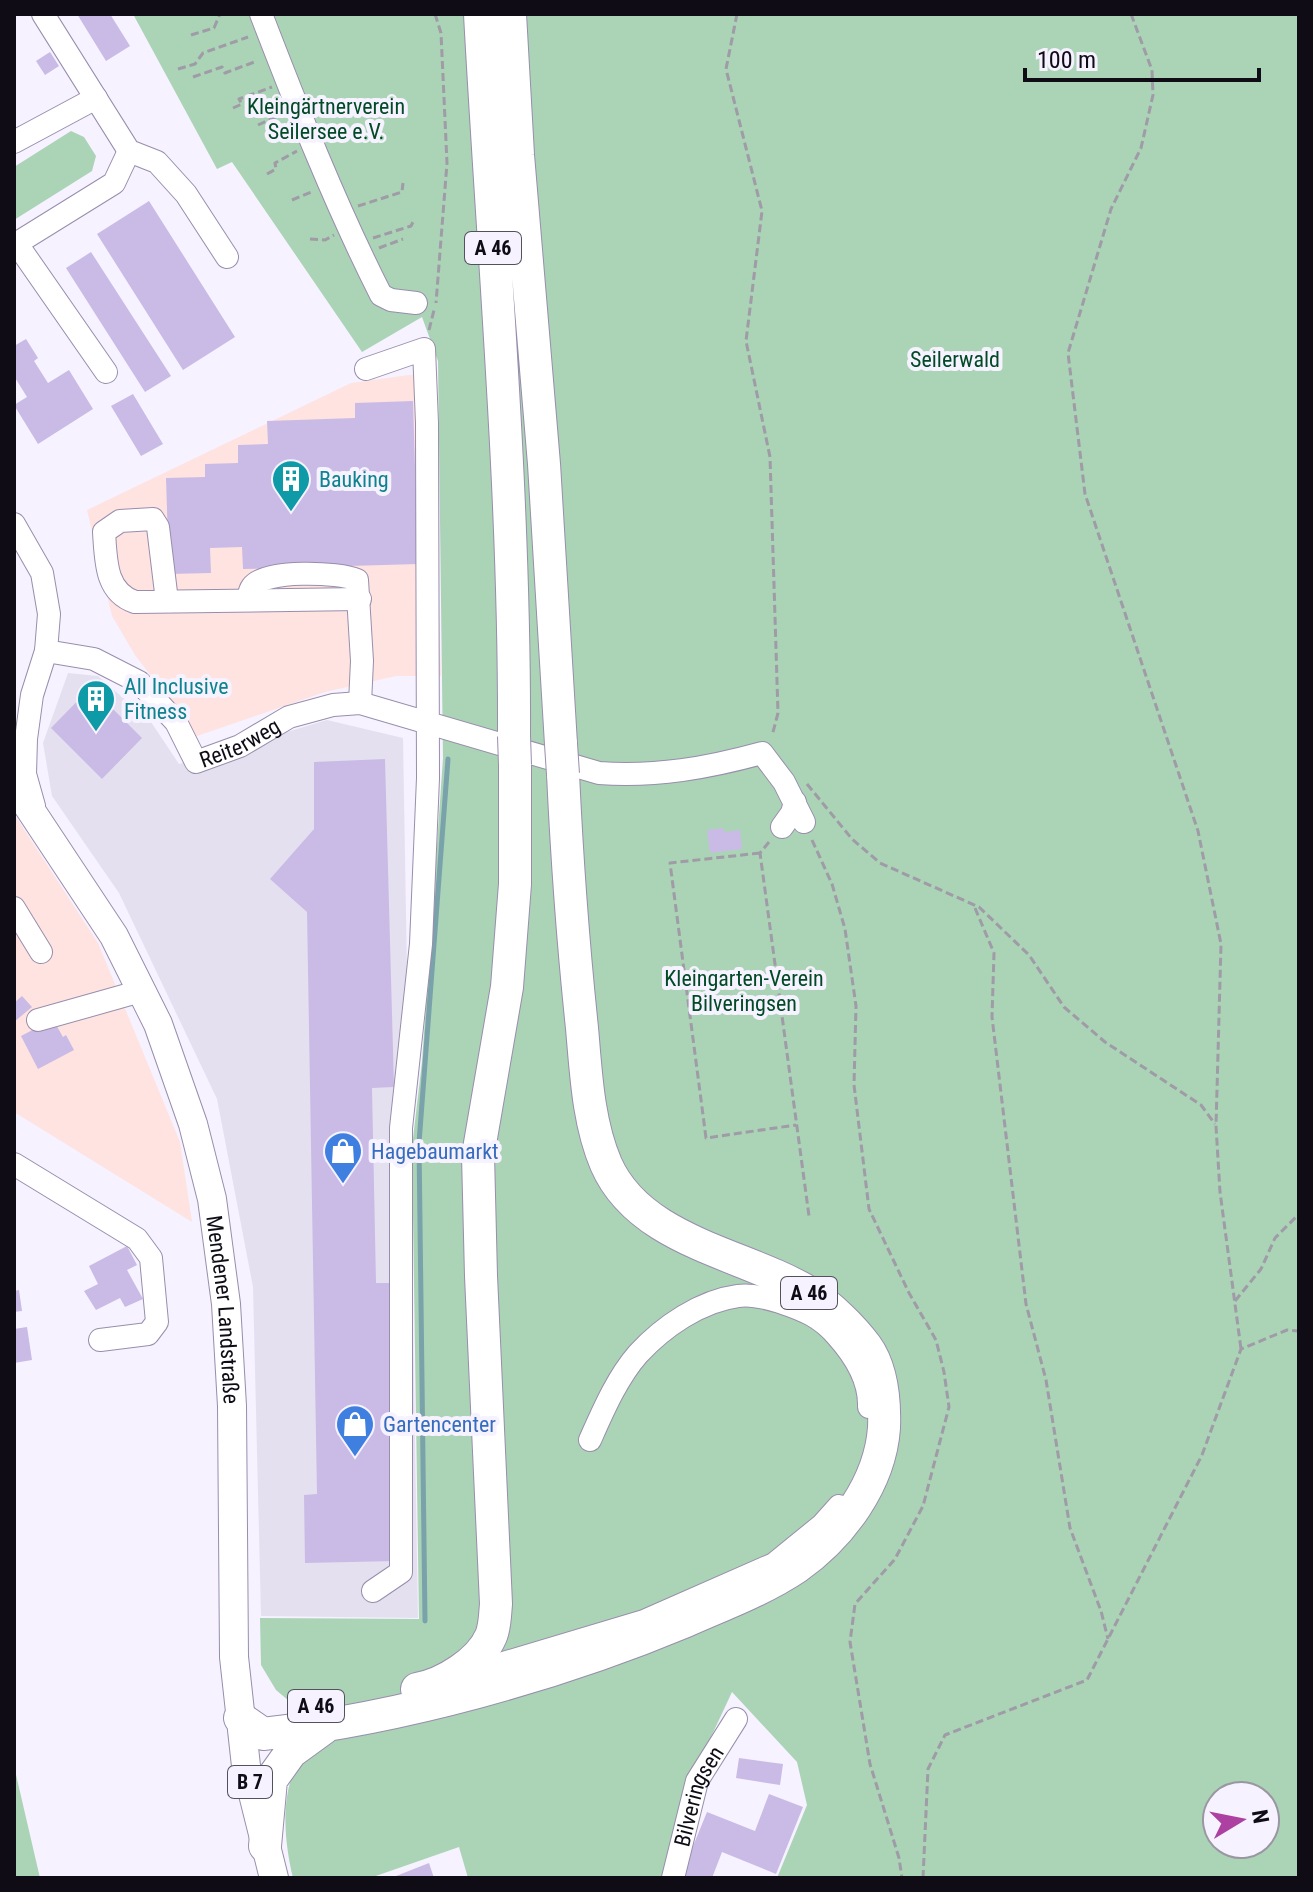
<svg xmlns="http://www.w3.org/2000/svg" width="1313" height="1892" font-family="'Roboto Condensed',sans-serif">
<rect width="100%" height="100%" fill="#f6f2ff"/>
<path fill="#e5e0f0" d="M68 673 98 676 151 722 179 764 327 720 403 738 418 1618 261 1616 253 1287 217 1099 119 893 52 796 43 743Z"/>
<path fill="#fee3e1" d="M431 372 441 676H396L325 692 197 736 135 655 112 616 87 510 351 383Z
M14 814 98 943 180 1142 192 1222 14 1112Z"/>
<path fill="#abd3b6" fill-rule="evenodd" d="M133 14H1299V1878H777L807 1805 797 1762 732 1692 689 1784 666 1878H468L459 1847 370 1878H293C284 1841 278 1785 305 1754 311 1747 323 1742 332 1737L276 1690 261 1665 260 1618 419 1619 412 1147 422 1062 443 758 438 361 422 317 362 352 232 162 217 169ZM1217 1796H1265V1844H1217Z
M71 131 84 137 96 156 92 171 14 220V167Z
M14 1766 40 1878H14Z"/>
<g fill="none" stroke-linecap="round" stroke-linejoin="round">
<path stroke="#79a2aa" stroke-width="5" d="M425 1621 419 1143 448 759"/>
</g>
<path fill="#c9bbe5" d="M77 14H110L130 46 106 61Z
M50 52 59 66 45 75 36 61Z
M149 201 235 337 183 370 97 234Z
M91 252 171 376 145 392 66 268Z
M26 339 38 358 34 361 48 383 69 370 93 409 38 444 14 405 27 397 14 376V346Z
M133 394 163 444 141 456 111 406Z
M413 401 418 564 243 569 242 547 210 548 211 573 169 574 166 478 205 477V464L238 463V445L268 444 267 421 355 418V403Z
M91 687 142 738 102 779 51 728Z
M385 759 394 1087 372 1088 376 1283H393L396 1561 305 1563 304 1495 317 1494 307 912 270 879 314 829V762Z
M724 828V832L740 830 742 849 710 853 707 830Z
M22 996 32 1007 14 1022V1003Z
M46 1023H55L63 1037 66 1035 74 1050 38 1069 21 1036Z
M127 1246 137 1265 127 1270 143 1299 125 1307 120 1298 96 1310 84 1291 98 1284 89 1266Z
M19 1290 22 1311 14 1312V1291Z
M27 1327 32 1360 14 1363V1329Z
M739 1758 783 1764 780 1785 736 1778Z
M769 1794 803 1807 776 1874 722 1852 712 1878H680L707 1812 755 1831Z
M429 1863 434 1878H391Z"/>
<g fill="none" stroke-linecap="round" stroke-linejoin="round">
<g stroke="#988eac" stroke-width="24">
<g id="minor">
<path d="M43 14 129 151 157 162 186 194 227 257"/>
<path d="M261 14C298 110 335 204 381 295L391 300 416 303"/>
<path d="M14 142 96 98"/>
<path d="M17 244 106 372"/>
<path d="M14 245 114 183 129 151"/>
<path d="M366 369 424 349 427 423 428 778 421 944 401 1128V1572L373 1591"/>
<path d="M14 524 42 573 49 614 46 651 32 695 26 739 25 774 34 806"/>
<path d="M248 600C249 596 249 591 252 587 264 569 339 572 357 580L362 661 360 703"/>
<path d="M167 601 158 527 153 519 120 521 104 532C106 560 105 592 135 602L360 599"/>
<path id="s1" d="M46 651 94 659 139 682 176 722 196 762 240 746 289 717 333 705 360 703 599 773C657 777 707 768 762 753L784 782 804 822"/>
<path d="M782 827 792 813 795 802"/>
<path d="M14 908 41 952"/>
<path d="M38 1020 141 991"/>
<path d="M14 1164 137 1239 151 1258 157 1322 148 1334 100 1340"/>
<path d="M590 1440C603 1411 617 1378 638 1354 663 1327 700 1301 738 1296 752 1294 767 1298 780 1302 804 1310 821 1317 837 1336 854 1355 870 1380 869 1407"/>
<path d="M460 1676 644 1621 774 1564 822 1525 839 1506"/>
<path id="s2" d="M673 1878 697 1781 736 1719"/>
</g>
</g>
<g stroke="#988eac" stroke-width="30">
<g id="major">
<path id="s3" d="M14 785 114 936 158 1024 193 1124 212 1199 226 1304 232 1406 234 1657 246 1766 274 1878"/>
</g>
</g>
<g stroke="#988eac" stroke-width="34">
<path id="highway" d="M480 14C493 255 515 495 514 736
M510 14 518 155 544 464 561 744
M417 1689C444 1684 480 1662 491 1636 495 1627 495 1614 496 1604L481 1276 478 1155 507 987 515 884V765
M240 1718 263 1734C402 1718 557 1675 686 1621 724 1604 763 1590 797 1567 842 1535 880 1483 884 1428 885 1401 882 1368 866 1346 852 1327 830 1306 810 1293 744 1253 640 1242 606 1164 588 1122 586 1073 582 1028 573 943 567 859 563 774
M265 1846 271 1780 291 1752 324 1728"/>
</g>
<path stroke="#9f9ba7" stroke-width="3" stroke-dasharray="8 4" stroke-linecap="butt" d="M435 14 441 33 447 163 436 303
M737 14 726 69 762 211 746 341 770 457 778 713 772 736
M1131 14 1152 70 1153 95 1141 148 1111 209 1068 353 1085 494 1198 831 1221 944 1216 1126 1220 1192 1241 1349
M191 35 214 28 220 14
M178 69 195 64 203 53 248 37
M193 77 222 67 225 73 257 61
M233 108 242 104 239 99 272 87
M258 125 282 114
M267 174 276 169 275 163 297 151
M292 200 314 191
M358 206 402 192 403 183
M373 238 411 226 414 220
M310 239 325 240 334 235
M379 248 403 239
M429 330 434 310
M807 784 852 839 880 863 979 907 1029 955 1064 1007 1105 1042 1201 1105 1215 1124
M812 840 832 884 845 929 856 1006 854 1085 869 1209 909 1293 936 1340 944 1372 949 1407 923 1506 895 1559 855 1604 850 1642 870 1764 899 1858 902 1878
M769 842 760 853 809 1216
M760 853 670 863 706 1138 796 1125
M975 908 994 953 992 1017 1026 1304 1046 1380 1070 1528 1101 1611 1108 1639
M1235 1301 1261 1269 1275 1238 1299 1214
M923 1878 928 1769 945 1735 1087 1680 1202 1455 1241 1349 1287 1330 1299 1331"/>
<use href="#minor" stroke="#fff" stroke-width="22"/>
<use href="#major" stroke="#fff" stroke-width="28"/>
<use href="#highway" stroke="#fff" stroke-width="32"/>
<g stroke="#988eac" stroke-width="34" stroke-linecap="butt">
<path id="highway-bridge" d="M514 736 515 765
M561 744 563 774"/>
</g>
<use href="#highway-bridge" stroke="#fff" stroke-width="32"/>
</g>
<defs>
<g id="building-pin" transform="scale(2)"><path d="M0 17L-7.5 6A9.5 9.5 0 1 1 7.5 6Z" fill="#0f9aa8" stroke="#f6f2ff"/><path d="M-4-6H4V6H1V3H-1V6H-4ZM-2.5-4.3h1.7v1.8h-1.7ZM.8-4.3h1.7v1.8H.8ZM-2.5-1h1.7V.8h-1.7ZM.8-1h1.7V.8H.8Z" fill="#fff"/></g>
<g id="shop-pin" transform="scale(2)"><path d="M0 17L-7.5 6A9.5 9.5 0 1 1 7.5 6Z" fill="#3f7fe0" stroke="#f6f2ff"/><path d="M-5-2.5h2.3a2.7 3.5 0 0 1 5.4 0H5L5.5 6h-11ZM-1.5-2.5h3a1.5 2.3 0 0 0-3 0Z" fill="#fff"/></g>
</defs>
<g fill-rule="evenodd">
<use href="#building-pin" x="291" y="479"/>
<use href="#building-pin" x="96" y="699"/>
<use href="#shop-pin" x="343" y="1151"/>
<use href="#shop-pin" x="355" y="1424"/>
</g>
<g text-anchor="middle" stroke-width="8" stroke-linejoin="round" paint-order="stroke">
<g fill="#f6f2ff" stroke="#54515c" stroke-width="2">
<rect x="465" y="232" width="56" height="32" rx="6"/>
<rect x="781" y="1277" width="56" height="32" rx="6"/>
<rect x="288" y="1690" width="56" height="32" rx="6"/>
<rect x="228" y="1766" width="44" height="32" rx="6"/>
</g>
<g font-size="20" font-weight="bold" fill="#0f0c16">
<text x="493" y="255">A 46</text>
<text x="809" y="1300">A 46</text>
<text x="316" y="1713">A 46</text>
<text x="250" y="1789">B 7</text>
</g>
<g font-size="22" fill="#014a25" stroke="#f6f2ff">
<text x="326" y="114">Kleingärtnerverein<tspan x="326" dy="25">Seilersee e.V.</tspan></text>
<text x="955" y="367">Seilerwald</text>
<text x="744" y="986">Kleingarten-Verein<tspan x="744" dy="25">Bilveringsen</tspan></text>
</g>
<g font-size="22" fill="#0d838f" stroke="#f6f2ff" text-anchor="start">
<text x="319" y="487">Bauking</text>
<text x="124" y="694">All Inclusive<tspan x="124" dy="25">Fitness</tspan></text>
</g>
<g font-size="22" fill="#0f0c16" stroke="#f6f2ff">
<text dy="8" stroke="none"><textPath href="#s1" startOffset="246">Reiterweg</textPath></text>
<text dy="8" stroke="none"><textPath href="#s3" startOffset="574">Mendener Landstraße</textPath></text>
<text dy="8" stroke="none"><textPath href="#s2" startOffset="86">Bilveringsen</textPath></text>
</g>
<g font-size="22" fill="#366cbe" stroke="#f6f2ff" text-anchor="start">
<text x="371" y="1159">Hagebaumarkt</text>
<text x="383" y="1432">Gartencenter</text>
</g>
</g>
<rect width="1313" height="1892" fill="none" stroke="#0f0c16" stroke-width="32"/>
<g transform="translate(1241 1820) rotate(80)"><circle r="38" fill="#f6f2ff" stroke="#9a96a2" stroke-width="2"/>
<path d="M0-6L14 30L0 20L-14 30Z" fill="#ac41a2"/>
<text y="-12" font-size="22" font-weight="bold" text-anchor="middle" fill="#0f0c16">N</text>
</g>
<path d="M1025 68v12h234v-12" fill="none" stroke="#0f0c16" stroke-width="4"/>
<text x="1037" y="68" font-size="24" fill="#0f0c16" stroke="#f6f2ff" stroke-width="6" paint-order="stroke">100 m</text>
</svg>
